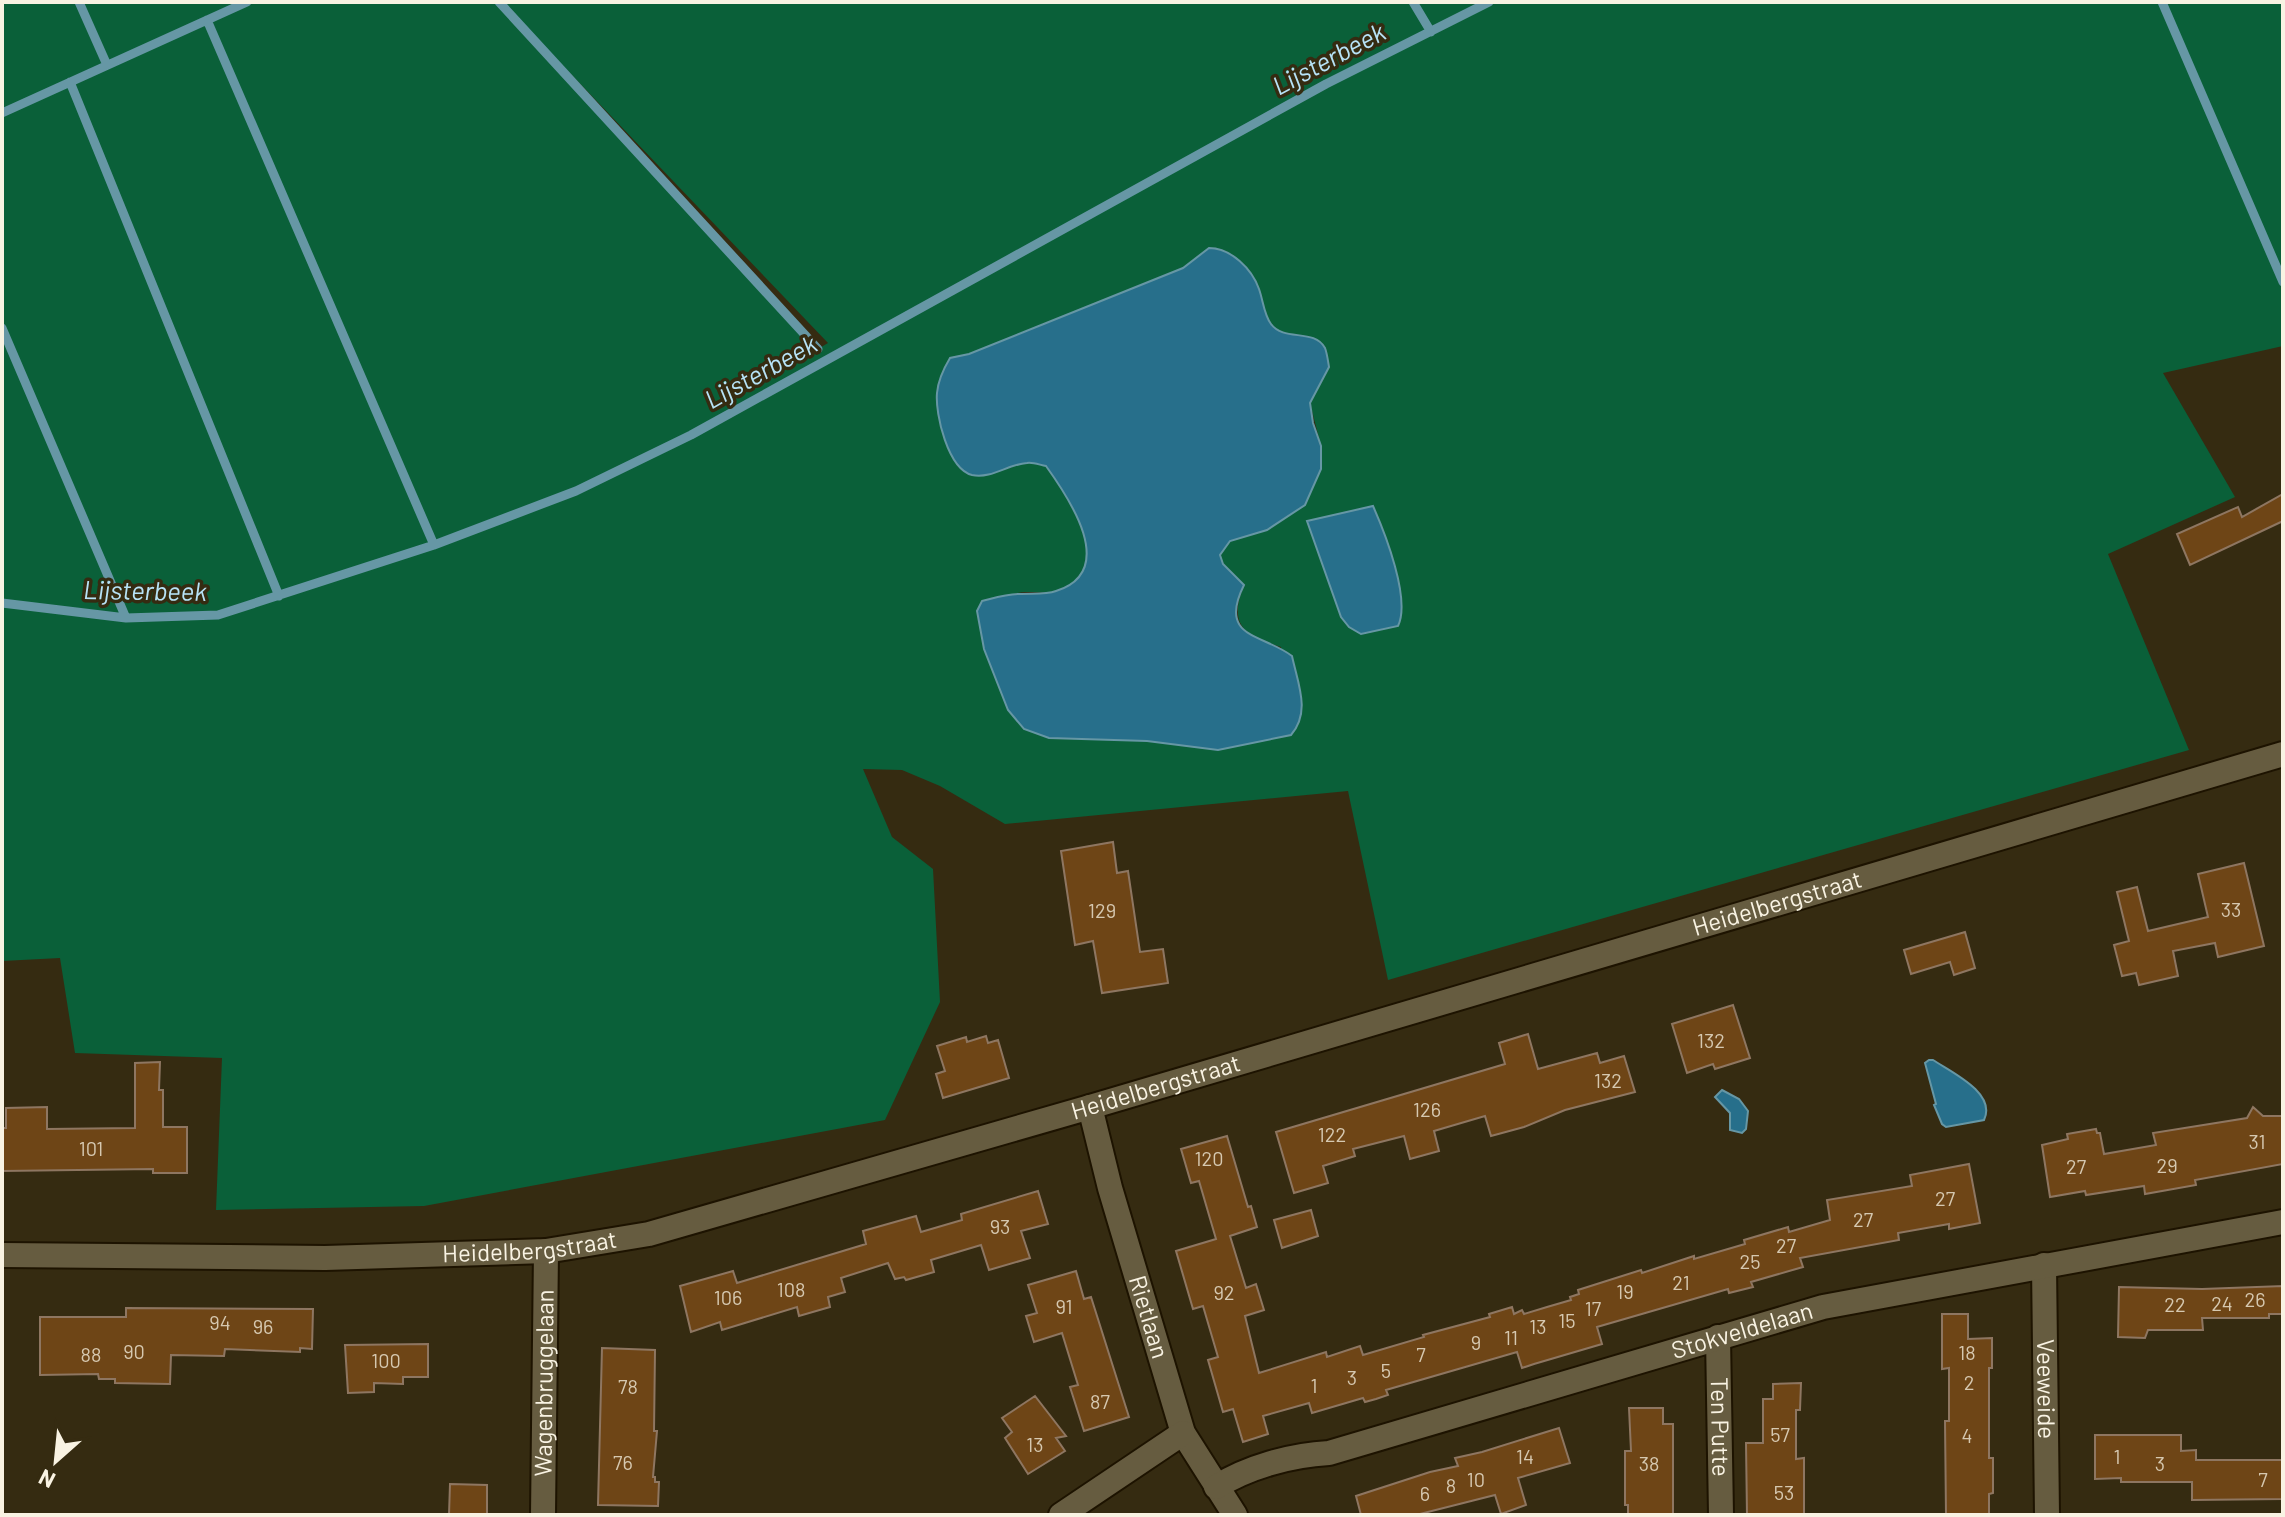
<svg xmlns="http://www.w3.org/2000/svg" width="2285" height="1517" font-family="Barlow,sans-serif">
<rect width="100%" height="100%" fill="#352b11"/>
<path fill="#0a6039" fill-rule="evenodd" d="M2 2H499L818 349 828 343 502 2H2283V346L2163 373 2235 497 2108 554 2189 750 1388 980 1348 791 1005 824 940 786 902 770 863 769 892 837 933 869 940 1002 885 1120 424 1206 216 1210 222 1058 75 1053 60 958 2 961ZM1209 248 1258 286 1269 323 1280 334 1315 340 1324 347 1329 367 1310 403 1321 446 1267 530 1230 541 1220 555 1223 564 1244 585C1228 625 1244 636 1281 647L1291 735 1218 750 1147 741 1049 738 984 649 980 622C990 614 1002 599 1014 594 1027 589 1044 595 1057 591 1119 569 1070 499 1046 466L1027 462 986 475 949 449 943 434 937 408 950 358 969 354 1183 268Z"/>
<path fill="#276f8b" stroke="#6697a5" stroke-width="2" d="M1209 248C1231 248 1252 269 1259 289 1263 300 1264 315 1271 324 1284 342 1314 328 1325 348 1327 353 1328 361 1329 367L1310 403 1313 423 1321 446V469L1305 505 1267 530 1230 541 1220 555 1223 564 1244 585C1217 639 1264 634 1292 656 1298 684 1311 712 1291 735L1218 750 1147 741 1049 738 1024 729 1008 710 984 649 977 611 982 601C994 598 1006 594 1019 594 1031 593 1045 595 1056 591 1119 571 1069 498 1046 466 1040 465 1033 462 1027 463 1008 464 992 479 972 475 948 469 935 414 937 393 938 381 944 368 950 358L969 354 1183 268Z
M1373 506C1385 533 1411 599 1398 626L1361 634 1349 627 1341 617 1307 521Z
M1929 1060H1933C1951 1072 1997 1093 1984 1120L1946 1127 1942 1124 1934 1105 1936 1104 1925 1063Z
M1722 1090 1739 1099 1748 1111 1746 1129 1742 1133 1730 1130V1113L1715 1097Z"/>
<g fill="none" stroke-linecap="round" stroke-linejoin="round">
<path stroke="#6697a5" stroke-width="9" d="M79 2 107 65
M499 2 818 349
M1413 2 1431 32
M2162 2 2283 282
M207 20 434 545
M70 82 279 596
M2 113 247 2
M2 328 126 618
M2 603 126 618 218 615 434 545 576 491 691 435 1326 84 1489 2"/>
</g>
<path fill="#6e4516" stroke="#8e7661" stroke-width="2" d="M2283 494V521L2190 565 2177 534 2238 507 2242 517Z
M1113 842 1117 873 1128 871 1140 952 1163 949 1168 983 1102 993 1093 941 1075 945 1061 851Z
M2244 863 2264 946 2218 957 2215 943 2173 951 2178 976 2139 985 2136 973 2122 976 2114 945 2129 941 2117 892 2137 887 2148 931 2208 917 2198 874Z
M1965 932 1975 968 1954 975 1950 962 1911 974 1904 950Z
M1733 1005 1750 1058 1715 1069 1713 1064 1687 1073 1672 1024Z
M1528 1034 1538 1069 1597 1053 1600 1063 1624 1056 1635 1092 1565 1110 1524 1127 1491 1136 1485 1116 1434 1131 1439 1151 1410 1159 1404 1136 1353 1149 1355 1156 1323 1166 1328 1183 1294 1193 1276 1132 1505 1064 1499 1043Z
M986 1036 988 1043 998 1040 1009 1078 943 1098 936 1074 945 1071 937 1046 966 1037 967 1042Z
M160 1062 159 1090H163V1127H187V1173H153V1169L2 1171V1128H6V1108L47 1107V1129L135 1128V1063Z
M2253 1107 2263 1116H2283V1164L2195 1180 2196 1185 2145 1194 2144 1186 2086 1195 2085 1191 2050 1197 2042 1145 2068 1139 2067 1134 2096 1129 2097 1133H2100L2104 1154 2156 1145 2153 1133 2247 1118Z
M1227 1136 1248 1207 1251 1206 1257 1227 1230 1236 1246 1288 1256 1284 1264 1310 1245 1316 1259 1373 1326 1352 1327 1357 1360 1346 1363 1355 1424 1337 1423 1335 1490 1317 1489 1314 1512 1307 1514 1314 1522 1310 1524 1314 1547 1307 1571 1300 1570 1297 1579 1294 1578 1290 1641 1270 1642 1273 1694 1256V1259L1745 1244 1744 1240 1788 1227 1789 1232 1830 1220 1827 1200 1912 1186 1910 1175 1969 1164 1980 1223 1949 1229V1224L1898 1233 1899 1240 1800 1258 1803 1267 1751 1282 1753 1287 1729 1293 1728 1289 1597 1327 1602 1344 1534 1364 1522 1368 1517 1352 1386 1390 1388 1395 1376 1399 1365 1402 1363 1398 1312 1413 1309 1403 1263 1416 1268 1434 1243 1442 1233 1409 1223 1412 1208 1360 1218 1357 1203 1306 1193 1309 1176 1251 1216 1239 1199 1181 1191 1183 1181 1149Z
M1038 1191 1048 1224 1021 1231 1030 1258 989 1270 981 1245 931 1260 934 1272 906 1280 904 1277 895 1279 888 1263 841 1278 845 1292 828 1297 830 1307 799 1316 797 1307 722 1330 720 1322 691 1332 680 1286 733 1271 737 1283 866 1244 863 1231 916 1216 921 1232 962 1220 961 1214Z
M1311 1210 1318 1236 1282 1248 1274 1220Z
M1076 1271 1084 1299 1091 1297 1129 1417 1084 1431 1070 1387 1078 1385 1062 1333 1034 1342 1026 1316 1037 1313 1028 1285Z
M2283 1286V1314H2269V1318H2202L2203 1330H2148L2145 1338 2118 1337 2119 1287 2202 1289Z
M126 1308 313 1309 312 1349 300 1348V1352L225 1349 224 1356 171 1355 170 1384 115 1383V1379H99L98 1374 40 1375V1317H126Z
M1942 1314H1968V1339L1992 1338V1368H1989V1458H1993V1493L1989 1494V1515H1946L1945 1421H1949V1368L1942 1369Z
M428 1344V1377H403V1384L374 1383V1392L348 1393 345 1345Z
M602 1348 655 1350 654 1431H657L653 1477H655V1482H659L658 1506 598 1505Z
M1801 1383 1800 1410H1796V1459L1804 1458V1515H1747L1746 1443H1763V1399H1773V1384Z
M1035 1396 1066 1436 1056 1438 1065 1451 1028 1474 1005 1438 1012 1432 1002 1418Z
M1629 1408H1663V1424H1673V1515H1628V1505H1625V1451H1631Z
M1559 1428 1570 1463 1518 1478 1526 1505 1501 1514 1495 1495 1416 1515H1361L1356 1496 1430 1472 1458 1466 1455 1458 1482 1452Z
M2095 1435H2181V1451L2196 1450V1460H2283V1499L2192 1500V1482H2121V1478L2095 1479Z
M450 1484 487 1485V1515H449Z"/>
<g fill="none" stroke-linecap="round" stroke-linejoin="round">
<g stroke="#1d1300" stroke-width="28">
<g id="street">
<path id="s1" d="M1090 1107 1110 1188 1183 1433 1235 1515"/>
<path id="s2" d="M2044 1265 2047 1515"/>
<path id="s3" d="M1718 1337 1721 1515"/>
<path id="s4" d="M1216 1487C1248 1467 1291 1455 1329 1453L1823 1307 2283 1222"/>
<path id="s5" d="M543 1515 546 1251"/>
<path d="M1061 1515 1183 1433"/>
</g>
</g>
<g stroke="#1d1300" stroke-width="28">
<g id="secondary">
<path id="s6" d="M2 1255 325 1258 546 1251 649 1234 1090 1107 2283 754"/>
</g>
</g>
<use href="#street" stroke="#665c40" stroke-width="24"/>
<use href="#secondary" stroke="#665c40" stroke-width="24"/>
</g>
<g text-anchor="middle" stroke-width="7" stroke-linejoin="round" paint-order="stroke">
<g font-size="20" fill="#d6c8b0">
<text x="2231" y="917">33</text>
<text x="1102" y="918">129</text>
<text x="1711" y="1048">132</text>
<text x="1608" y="1088">132</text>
<text x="1427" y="1117">126</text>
<text x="1332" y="1142">122</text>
<text x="2257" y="1149">31</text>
<text x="91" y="1156">101</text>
<text x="1209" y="1166">120</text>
<text x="2167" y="1173">29</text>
<text x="2076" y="1174">27</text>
<text x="1945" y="1206">27</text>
<text x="1863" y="1227">27</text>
<text x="1000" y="1234">93</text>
<text x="1786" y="1253">27</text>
<text x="1750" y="1269">25</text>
<text x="1681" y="1290">21</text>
<text x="791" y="1297">108</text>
<text x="1625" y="1299">19</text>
<text x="1224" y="1300">92</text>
<text x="728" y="1305">106</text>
<text x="2255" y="1307">26</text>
<text x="2222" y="1311">24</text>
<text x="2175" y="1312">22</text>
<text x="1064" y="1314">91</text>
<text x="1593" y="1316">17</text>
<text x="1567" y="1328">15</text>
<text x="220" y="1330">94</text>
<text x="263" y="1334">96</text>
<text x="1538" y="1334">13</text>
<text x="1511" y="1345">11</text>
<text x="1476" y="1350">9</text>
<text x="134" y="1359">90</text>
<text x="1967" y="1360">18</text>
<text x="91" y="1362">88</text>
<text x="1421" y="1362">7</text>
<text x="386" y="1368">100</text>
<text x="1386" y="1378">5</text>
<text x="1352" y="1385">3</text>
<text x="1969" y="1390">2</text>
<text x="1314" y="1393">1</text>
<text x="628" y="1394">78</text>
<text x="1100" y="1409">87</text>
<text x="1780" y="1442">57</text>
<text x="1967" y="1443">4</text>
<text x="1035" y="1452">13</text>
<text x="1525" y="1464">14</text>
<text x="2117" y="1464">1</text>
<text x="623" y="1470">76</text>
<text x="1649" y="1471">38</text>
<text x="2160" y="1471">3</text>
<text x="1476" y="1487">10</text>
<text x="2263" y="1487">7</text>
<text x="1451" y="1493">8</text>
<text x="1784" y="1500">53</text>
<text x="1425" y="1501">6</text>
</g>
<g font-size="24" fill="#f9f3e3" stroke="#352b11">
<text dy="8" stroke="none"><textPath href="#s6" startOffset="1824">Heidelbergstraat</textPath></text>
<text dy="8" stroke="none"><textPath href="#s6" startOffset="1176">Heidelbergstraat</textPath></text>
<text dy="8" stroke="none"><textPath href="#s6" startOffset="528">Heidelbergstraat</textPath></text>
<text dy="8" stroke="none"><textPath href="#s1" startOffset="218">Rietlaan</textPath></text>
<text dy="8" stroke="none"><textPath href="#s4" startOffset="550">Stokveldelaan</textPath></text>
<text dy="8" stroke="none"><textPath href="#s5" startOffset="132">Wagenbruggelaan</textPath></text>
<text dy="8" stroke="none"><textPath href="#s2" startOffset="124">Veeweide</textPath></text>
<text dy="8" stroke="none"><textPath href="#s3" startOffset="90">Ten Putte</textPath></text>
</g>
<g font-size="26" font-style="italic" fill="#b7e3f7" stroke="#352b11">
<text transform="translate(1329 59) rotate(-28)" y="9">Lijsterbeek</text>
<text transform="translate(761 372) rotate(-29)" y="9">Lijsterbeek</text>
<text transform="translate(145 591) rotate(1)" y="9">Lijsterbeek</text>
</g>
</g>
<rect width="2285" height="1517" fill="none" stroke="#f9f3e3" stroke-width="8"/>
<g transform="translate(56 1461) rotate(207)" stroke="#352b11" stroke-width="6" paint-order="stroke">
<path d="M0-6L14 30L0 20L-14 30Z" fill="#f9f3e3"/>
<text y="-12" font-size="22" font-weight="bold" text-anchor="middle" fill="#f9f3e3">N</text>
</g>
</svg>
